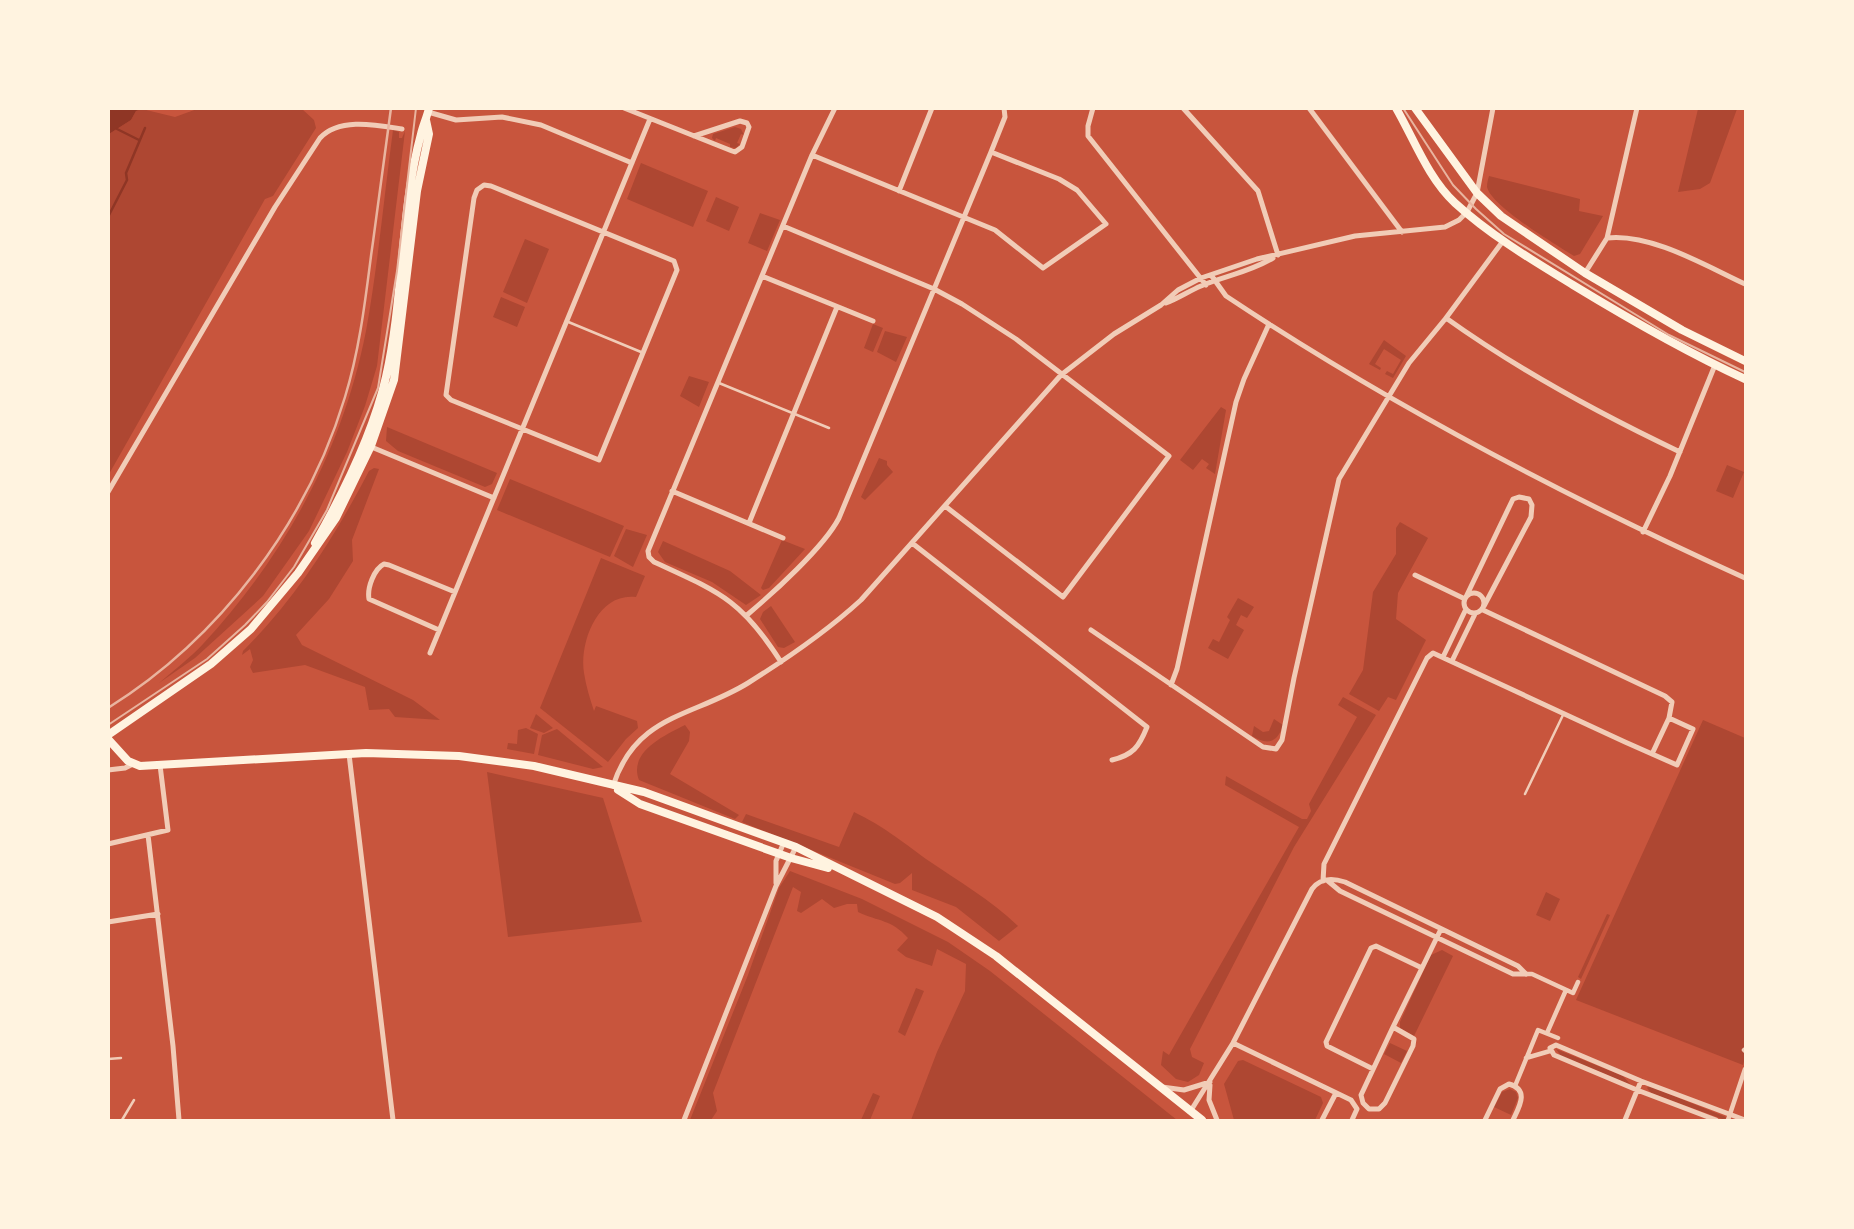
<svg xmlns="http://www.w3.org/2000/svg" width="1854" height="1229" font-family="'PT Sans',sans-serif">
<rect width="100%" height="100%" fill="#c8553d"/>
<path fill="#ae4732" d="M142 109 175 117 197 109H302L314 120 316 128 273 196 265 199 109 474V134L131 120 136 111Z
M1698 109H1737L1710 183 1700 189 1678 192Z
M735 127 741 129 744 135 741 134 737 143 740 144 736 148 730 147V144L716 138 715 141 712 138 713 134Z
M393 130 399 132V138H402L405 131 377 366 365 406 347 452 309 531 263 596 195 658 159 683C174 670 190 658 203 644 285 556 343 449 366 331 378 265 384 197 393 130Z
M641 163 708 191 693 227 627 199Z
M1489 176 1580 199 1579 211 1603 216 1580 254 1574 256C1556 245 1491 206 1487 187 1487 183 1488 179 1489 176Z
M716 197 739 207 729 231 706 221Z
M760 213 780 220 767 251 748 243Z
M525 239 549 249 527 303 503 292Z
M501 297 525 307 517 327 493 317Z
M873 324 883 328 873 352 864 348Z
M885 331 907 337 896 362 877 352Z
M1384 340 1406 356 1393 378 1385 374 1387 371 1393 374 1401 360 1384 349 1375 364 1381 368 1380 370 1369 364Z
M689 376 709 382 699 407 680 396Z
M1221 407 1226 410 1215 474 1206 468 1209 464 1202 459 1193 470 1180 460Z
M387 427 497 473 492 484 485 487 398 451 386 441Z
M879 458 887 461V465L893 472 865 500 861 497Z
M1727 465 1744 472 1733 498 1716 491Z
M374 468 379 469 352 540 353 561 329 599 296 635 302 645 413 700 440 720 395 717 389 709 369 710 365 687 305 665 253 673 250 667 253 660 250 649 242 655 243 651C296 598 334 538 369 471Z
M510 479 624 526 610 557 497 510Z
M1400 522 1428 538 1398 593 1396 619 1426 640 1396 700 1388 697 1379 711 1349 694 1363 670 1373 592 1396 554V528Z
M626 529 647 535 633 567 614 556Z
M782 540 805 549 769 588 763 590 761 588Z
M663 541 730 571 761 595 746 605 712 582 665 562 658 552Z
M601 558 645 576 636 597C598 592 579 642 584 673 586 686 590 699 594 711L596 706 637 721 638 728 626 739 608 762 540 708Z
M1238 598 1254 607 1247 618 1241 615 1236 625 1244 630 1228 659 1208 648 1213 639 1219 642 1230 620 1227 617Z
M771 606 795 642 784 648 778 647 760 619 763 612Z
M1343 697 1376 715 1294 847 1190 1049 1192 1057 1204 1063 1199 1075 1188 1082 1176 1079 1161 1065 1163 1051 1169 1055 1299 827 1225 785 1226 776 1302 819H1307L1311 811 1309 804 1357 717 1338 705Z
M536 714 553 728 544 733 530 728Z
M1274 719 1283 725C1278 742 1268 746 1252 736L1254 726 1263 732 1269 731Z
M1703 720 1745 738V1058L1743 1065 1576 1000Z
M685 725 690 732 689 741 670 774 739 815 735 819 639 780C628 752 665 735 685 725Z
M526 728 538 734 534 754 507 749 508 743 517 744 518 730Z
M557 729 603 767 593 769 538 755 542 735Z
M487 772 603 798 642 922 508 937Z
M854 812C883 826 900 840 926 859 958 881 990 899 1018 926L999 941 956 907 912 890V873L900 883 895 884 742 822 746 814 839 847Z
M790 871 862 899 948 942 990 971 1177 1120H911L937 1052 965 991 966 964 937 949 932 966 906 957 897 950 908 938C891 919 879 922 858 912L857 904H847L834 908 822 899 801 913 797 911 801 892 793 887 713 1093 717 1111 711 1120H690L748 975 779 888Z
M1546 892 1560 899 1550 921 1536 915Z
M1607 914 1610 915 1581 979 1578 977Z
M1442 950 1453 956 1414 1036 1400 1028V1022L1431 955Z
M916 988 924 991 905 1036 898 1032Z
M1390 1043 1407 1051 1401 1063 1384 1054Z
M1556 1049 1623 1076 1631 1085 1561 1056Z
M1243 1060 1321 1097 1323 1103 1315 1120H1234L1224 1084 1238 1061Z
M1649 1086 1726 1117 1725 1120 1651 1093 1647 1088Z
M1510 1089 1516 1092 1518 1098 1511 1115 1494 1107 1502 1092Z
M873 1093 880 1096 870 1120H861Z"/>
<path fill="#8f3625" d="M109 108H142V109L136 111 131 120 109 134Z"/>
<g fill="none" stroke-linecap="round" stroke-linejoin="round">
<path stroke="#8f3625" stroke-width="2.5" d="M117 129 139 140
M108 217 127 180 126 173 145 128"/>
<path stroke="#f1ccb7" stroke-width="2.5" d="M566 321 641 352
M719 383 829 428
M1525 794 1563 715
M108 1059 121 1058
M122 1120 134 1100"/>
<path stroke="#f1ccb7" stroke-width="4.5" d="M1526 974H1532L1573 993 1578 982
M1547 1033 1566 990
M1744 1050 1745 1051
M1526 1058 1550 1051
M1515 1086 1538 1030 1558 1038
M1728 1120 1745 1069"/>
<path stroke="#f1ccb7" stroke-width="5" d="M624 108 732 151 735 152 742 147 749 127 747 123 740 121 694 136
M1093 108 1088 126V136L1206 285
M1183 108 1258 191 1278 255
M1309 108 1402 232
M428 112 456 120 502 117 541 125 632 163
M812 155 995 230 1043 268 1106 224 1077 190 1059 179 991 152
M484 185 491 186 674 261 677 270 599 460 451 400 446 395 474 198 477 190Z
M899 191 932 108
M783 226 934 289 962 304 1016 339 1169 456 1063 597 945 506
M1607 238C1651 233 1706 266 1745 284
M1585 273 1607 238 1637 108
M1211 275 1226 296C1390 405 1566 497 1745 578
M762 276 873 321
M1166 303C1179 298 1189 291 1201 286 1225 276 1250 272 1273 258
M1446 318C1520 371 1598 413 1680 452
M369 446 494 498
M672 491 783 538
M108 492 275 207 320 138C339 117 377 125 402 129
M749 523 837 307
M1643 532 1670 476 1715 365
M912 543 1147 727C1139 747 1133 755 1112 760
M1415 575 1465 599 1513 499 1519 497 1529 499 1532 505 1531 517 1484 606
M1464 603a10 10 0 1 1 20 0a10 10 0 1 1-20 0Z
M1483 610 1665 696 1672 702 1669 718
M747 615C773 593 824 547 839 518L991 152 1005 117 1004 108
M439 630 369 599C367 588 374 569 384 564L389 565 455 592
M1091 630 1263 747 1276 749 1282 740 1294 678 1339 479 1409 363 1446 318 1503 241
M430 653 650 119
M1443 657 1466 609
M1452 661 1475 614
M781 662C741 599 719 592 654 562L649 557 648 551 812 155 835 108
M1171 685 1177 669 1236 402 1244 379 1269 324
M349 754 393 1120
M108 770 125 768 133 764
M613 786C636 714 693 717 748 683 788 658 826 632 861 600L1061 375 1114 334 1161 305 1178 290 1201 278 1257 259 1355 236 1445 227 1459 220 1467 212 1477 193 1493 108
M148 835 173 1046 179 1120
M108 844 168 830 160 765
M1323 881 1324 864 1427 658 1433 653 1625 742 1677 765 1693 729 1669 718 1652 754
M1328 881 1340 891 1513 974H1526
M776 883V861L784 842
M108 922 158 914
M1422 968 1441 929
M1393 1027 1414 1039 1413 1046 1385 1103 1379 1109H1369L1363 1103 1361 1095Z
M1233 1043 1351 1100 1357 1109 1352 1120
M1373 1069 1327 1046 1326 1042 1371 948 1376 946 1422 968 1393 1027
M1210 1085 1209 1100 1217 1120
M1162 1087 1184 1090 1210 1082
M1190 1112 1233 1043 1312 889C1320 878 1333 878 1345 882L1518 966 1526 974
M684 1120 776 886 796 847
M1322 1120 1336 1093
M1485 1120 1500 1089 1509 1084C1530 1090 1519 1107 1513 1120
M1625 1120 1641 1081
M1716 1120 1637 1090 1554 1055 1550 1048 1556 1045 1641 1081 1745 1120"/>
<path stroke="#fff3e0" stroke-width="8" d="M1396 108C1414 139 1428 178 1455 203 1490 235 1532 260 1573 285 1629 319 1686 352 1745 379
M1415 108 1477 193 1501 216 1585 273 1682 330 1745 361
M315 543C344 492 373 434 386 377 404 298 400 210 421 134 423 125 427 117 429 108
M108 735 211 664 251 629 298 573 336 518 371 446 394 380 417 191 429 134 426 120
M108 739 128 761 140 766 366 753 459 756 534 766 644 792 796 847 937 917 996 956 1202 1120
M618 790 640 804 791 858 828 868"/>
<path stroke="#e9b49f" stroke-width="2" d="M1403 108 1453 185 1476 209 1504 234 1669 335 1745 372
M108 725 207 659 245 625 267 602 294 567 327 510 378 388 397 271 416 108"/>
<path stroke="#e9b49f" stroke-width="2.5" d="M108 708C220 638 307 523 345 397 359 352 365 303 371 256 378 207 384 158 391 108"/>
</g>
<rect width="1854" height="1229" fill="none" stroke="#fff3e0" stroke-width="220"/>
</svg>
